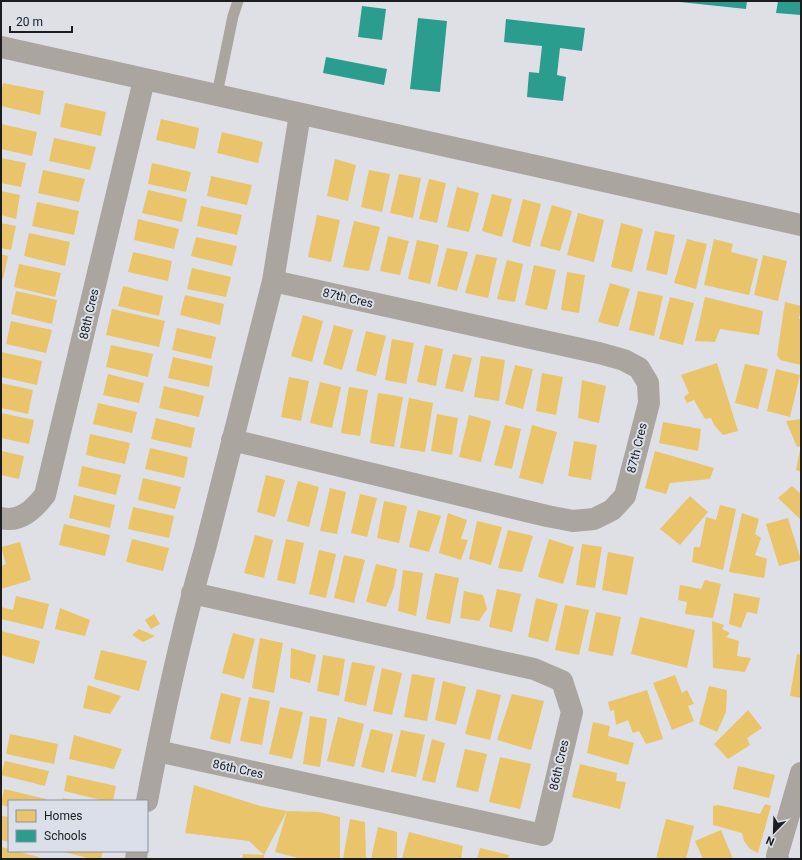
<svg xmlns="http://www.w3.org/2000/svg" width="802" height="860" font-family="Roboto,sans-serif">
<rect width="100%" height="100%" fill="#dee0e6"/>
<path fill="#e9c46a" d="M3 83 44 91 40 115 1 106V93Z
M65 103 106 112 101 136 60 127Z
M161 119 199 128 195 149 156 140Z
M1 124 37 132 32 156 1 149Z
M222 132 263 142 258 163 217 153Z
M54 138 96 147 90 170 49 161Z
M1 158 26 163 21 187 1 183Z
M335 159 356 165 348 201 327 196Z
M152 163 191 172 186 192 148 184Z
M43 170 85 179 79 202 38 193Z
M369 170 390 174 382 212 361 207Z
M399 174 421 178 413 218 390 213Z
M211 176 252 185 247 205 207 196Z
M429 179 446 183 437 223 419 219Z
M457 187 479 193 469 232 447 227Z
M148 190 187 199 182 222 142 213Z
M1 191 20 195 16 219 1 215Z
M492 194 512 199 502 237 482 231Z
M523 199 541 204 530 247 512 242Z
M37 202 79 211 74 235 32 226Z
M552 205 572 211 560 251 540 246Z
M201 206 242 215 237 235 197 226Z
M578 213 604 220 594 262 567 255Z
M317 215 340 220 331 262 308 257Z
M138 219 179 229 174 249 134 240Z
M354 221 380 227 369 271 343 267Z
M1 223 16 226 11 250 1 248Z
M621 223 643 229 632 272 611 267Z
M655 231 675 235 667 275 646 270Z
M29 233 70 242 65 266 24 256Z
M388 236 409 241 400 275 380 271Z
M196 237 237 246 232 266 191 256Z
M687 239 707 244 696 289 674 283Z
M714 239 733 244 731 252 758 259 749 295 704 285Z
M417 240 439 245 430 284 408 279Z
M447 248 468 252 457 291 437 286Z
M133 252 172 261 168 281 128 272Z
M1 254 8 256 3 279H1Z
M476 254 497 258 488 298 465 293Z
M763 255 787 261 778 301 754 295Z
M507 260 523 264 515 302 497 299Z
M19 264 61 273 55 297 14 287Z
M534 265 556 270 547 310 525 305Z
M192 268 231 277 226 297 187 289Z
M567 272 585 275 579 313 561 310Z
M610 283 630 289 618 327 598 322Z
M123 286 163 296 159 316 118 306Z
M16 291 57 300 52 324 11 314Z
M638 291 663 296 654 336 629 330Z
M185 295 224 304 220 325 180 315Z
M670 297 694 303 683 345 659 339Z
M705 297 763 311 759 335 720 329 715 342 695 341Z
M785 302 801 306 799 319H801V365L780 360 777 355Z
M112 309 165 321 159 347 106 335Z
M303 315 323 321 312 362 291 356Z
M11 321 52 330 46 353 6 344Z
M334 325 353 330 342 370 323 364Z
M177 328 216 337 211 359 172 350Z
M366 331 386 336 376 376 356 371Z
M392 339 414 343 406 384 385 380Z
M111 345 153 354 148 377 106 367Z
M425 345 443 349 436 386 417 382Z
M1 352 42 361 37 385 1 377Z
M453 354 472 358 463 392 445 388Z
M481 356 505 360 499 401 474 397Z
M173 357 213 366 209 387 168 378Z
M717 363 738 431 723 435 714 425 711 418 705 419 694 400 687 403 684 397 689 393 681 375Z
M745 364 768 369 758 409 735 403Z
M515 365 533 369 523 409 505 404Z
M776 369 800 375 790 417 767 411Z
M542 373 563 377 556 415 536 411Z
M108 374 144 383 139 403 103 395Z
M289 377 309 381 301 421 281 417Z
M582 380 606 386 599 423 578 418Z
M320 382 341 387 332 428 310 423Z
M1 383 33 390 28 414 1 408Z
M164 386 204 396 199 417 159 408Z
M349 387 368 390 360 436 341 433Z
M378 393 403 397 394 447 370 443Z
M409 398 433 403 425 452 400 448Z
M98 403 137 412 132 433 93 424Z
M1 413 34 420 29 444 1 438Z
M437 414 458 418 452 455 431 451Z
M469 415 491 421 481 462 459 457Z
M156 418 195 428 191 448 151 439Z
M801 419V446L797 447 786 421Z
M663 422 701 429 698 451 659 443Z
M505 425 521 429 512 469 494 465Z
M532 425 557 432 543 484 519 478Z
M90 434 130 443 125 464 86 455Z
M574 441 597 445 591 480 568 476Z
M150 448 188 457 184 478 145 469Z
M800 450H801V472L796 470Z
M1 451 24 456 19 479 1 475Z
M655 451 714 468 710 479 670 483 666 494 645 488Z
M82 466 121 475 116 495 78 486Z
M266 475 285 480 275 517 257 512Z
M143 478 181 487 175 509 138 500Z
M298 481 319 487 309 527 287 521Z
M792 486 801 494V520L778 498Z
M330 488 346 492 337 534 320 531Z
M360 494 377 498 367 537 351 533Z
M74 495 115 505 110 528 69 518Z
M690 496 708 512 680 545 660 529Z
M384 501 407 506 399 543 377 538Z
M720 505 736 509 723 570 692 562 694 547H700L706 517 716 520Z
M133 507 174 516 169 538 128 529Z
M418 510 441 516 429 552 409 547Z
M448 513 467 520 461 539 468 540 461 560 439 553Z
M742 513 759 519 755 534 761 538 755 555 767 559 764 578 729 572Z
M788 518 801 560 779 566 766 524Z
M477 521 502 527 491 565 469 559Z
M64 524 110 535 105 556 59 545Z
M508 530 533 536 522 572 498 568Z
M255 535 273 540 264 578 244 573Z
M132 539 169 548 163 571 126 562Z
M286 539 304 543 295 584 277 580Z
M549 539 574 547 563 584 538 577Z
M20 542 31 580 1 589V566L6 564 1 547Z
M582 544 602 547 595 588 576 585Z
M319 550 336 554 326 598 309 594Z
M608 552 634 557 627 595 602 590Z
M344 555 365 560 354 603 334 598Z
M376 564 397 569 394 587 386 607 366 602Z
M403 570 423 573 416 616 398 611Z
M435 573 459 578 450 624 426 619Z
M705 580 721 584 713 618 685 614 687 602 678 600 680 585 701 589Z
M497 589 521 594 512 632 489 627Z
M464 591 483 595 487 609 479 621 460 618Z
M734 593 760 598 757 614 747 612 741 628 729 624Z
M16 596 49 604 43 629 1 619V607L13 610Z
M536 598 558 604 548 642 528 637Z
M565 605 589 610 579 655 555 650Z
M60 608 90 620 85 636 55 629Z
M596 612 621 617 613 656 588 651Z
M154 614 160 624 151 629 145 620Z
M640 617 695 630 687 668 631 654Z
M712 621 724 625 722 629 730 633 726 637 739 641 737 656 751 658 745 672 713 668Z
M139 629 155 636 143 642 132 635Z
M1 631 40 641 34 664 1 655Z
M233 633 255 639 244 679 222 673Z
M260 638 283 643 274 693 252 688Z
M291 648 316 655 310 683 290 678Z
M101 650 147 661 139 691 94 679Z
M797 654 801 655V698L790 696Z
M323 655 345 659 339 696 317 691Z
M352 662 375 666 366 706 344 701Z
M382 668 402 673 392 715 373 711Z
M412 674 435 678 427 721 404 717Z
M675 675 682 693 687 690 694 704 688 706 694 721 672 730 653 683Z
M443 681 466 687 456 725 435 720Z
M88 685 121 696 110 714 83 708Z
M709 686 727 690 726 712 717 732 699 724Z
M477 689 501 695 490 740 465 734Z
M647 690 663 739 646 744 639 731 633 733 628 720 616 725 614 710 610 711 608 702Z
M221 693 241 698 230 744 210 739Z
M512 694 544 701 531 750 497 740Z
M249 697 270 701 262 745 240 741Z
M280 707 303 712 292 759 269 754Z
M748 710 762 728 747 738 750 745 728 759 714 744Z
M310 716 327 719 320 767 303 764Z
M338 717 364 724 354 767 327 761Z
M593 722 610 726 608 736 634 743 628 765 587 753Z
M371 729 393 734 384 773 361 767Z
M401 730 425 735 416 777 391 772Z
M10 734 58 744 54 764 6 754Z
M74 735 122 749 114 769 69 759Z
M432 739 445 743 435 783 422 780Z
M465 749 487 754 478 792 456 787Z
M500 757 531 764 520 809 489 802Z
M5 761 49 771 45 786 1 775Z
M580 764 617 773 616 781 626 782 620 809 572 797Z
M738 766 775 775 769 798 733 789Z
M67 775 116 786 113 801H105L64 791Z
M194 785 260 806 287 811 319 812 340 817V859H302L275 852 287 811 264 855 249 841 185 833Z
M4 789 46 799 45 801H9V807L1 805Z
M63 798 73 800V801H62Z
M765 804 771 806 758 853 750 849 744 841 742 833 713 825V806L718 805 760 814Z
M1 816 9 817V842L1 840Z
M350 819 365 822 366 859H343Z
M666 819 694 826 686 859H656Z
M378 827 397 832V859H371Z
M721 830 733 859H703L695 841Z
M409 832 463 846 461 859H402Z
M1 847 9 849V851H16L39 857V859H1Z
M480 848 509 855 508 859H477Z
M60 851H103L101 859H92Z
M243 854 264 855V859H242Z"/>
<path fill="#2a9d8f" d="M680 1H747L746 9 680 2Z
M778 1H801V15L776 13Z
M362 6 386 9 382 40 358 37Z
M418 18 447 21 440 92 410 89Z
M506 19 585 28 582 51 560 48 557 75 566 77 563 101 527 97 529 72 539 73 542 46 504 42Z
M326 57 387 69 384 85 323 73Z"/>
<g fill="none" stroke-linecap="round" stroke-linejoin="round">
<path stroke="#aba5a0" stroke-width="11" d="M217 94 233 16 238 1"/>
<path stroke="#aba5a0" stroke-width="22" d="M1 47 801 225
M232 440 547 516 573 521 594 519 612 510 625 496 649 403 648 383 639 368 624 360 599 353 273 281
M1 518C20 523 34 509 45 495L144 80
M157 751 543 835 572 712 562 681 534 669 192 593
M147 801C163 716 181 632 205 549L273 281 300 114
M136 859 137 851
M778 859 777 856 801 773"/>
</g>
<g text-anchor="middle" stroke-width="4" stroke-linejoin="round" paint-order="stroke">
<g font-size="12" fill="#1b1d20" stroke="#dadfe9">
<text transform="translate(348 298) rotate(13)" y="4">87th Cres</text>
<text transform="translate(89 314) rotate(-77)" y="4">88th Cres</text>
<text transform="translate(637 448) rotate(-76)" y="4">87th Cres</text>
<text transform="translate(559 765) rotate(-77)" y="4">86th Cres</text>
<text transform="translate(238 769) rotate(12)" y="4">86th Cres</text>
</g>
</g>
<rect width="802" height="860" fill="none" stroke="#1b1d20" stroke-width="4"/>
<rect x="8" y="800" width="140" height="52" fill="#dadfe9" stroke="#8e9199"/>
<rect x="16" y="810" width="20" height="12" fill="#e9c46a" stroke="#8e9199"/>
<text x="44" y="820" font-size="12" fill="#1b1d20">Homes</text>
<rect x="16" y="830" width="20" height="12" fill="#2a9d8f" stroke="#8e9199"/>
<text x="44" y="840" font-size="12" fill="#1b1d20">Schools</text>
<g transform="translate(774 832) rotate(203)" stroke="#dadfe9" stroke-width="3" paint-order="stroke">
<path d="M0-3L7 15L0 10L-7 15Z" fill="#1b1d20"/>
<text y="-6" font-size="11" font-weight="bold" text-anchor="middle" fill="#1b1d20">N</text>
</g>
<path d="M10 26v6h62v-6" fill="none" stroke="#1b1d20" stroke-width="2"/>
<text x="16" y="26" font-size="12" fill="#1b1d20" stroke="#dadfe9" stroke-width="3" paint-order="stroke">20 m</text>
</svg>
